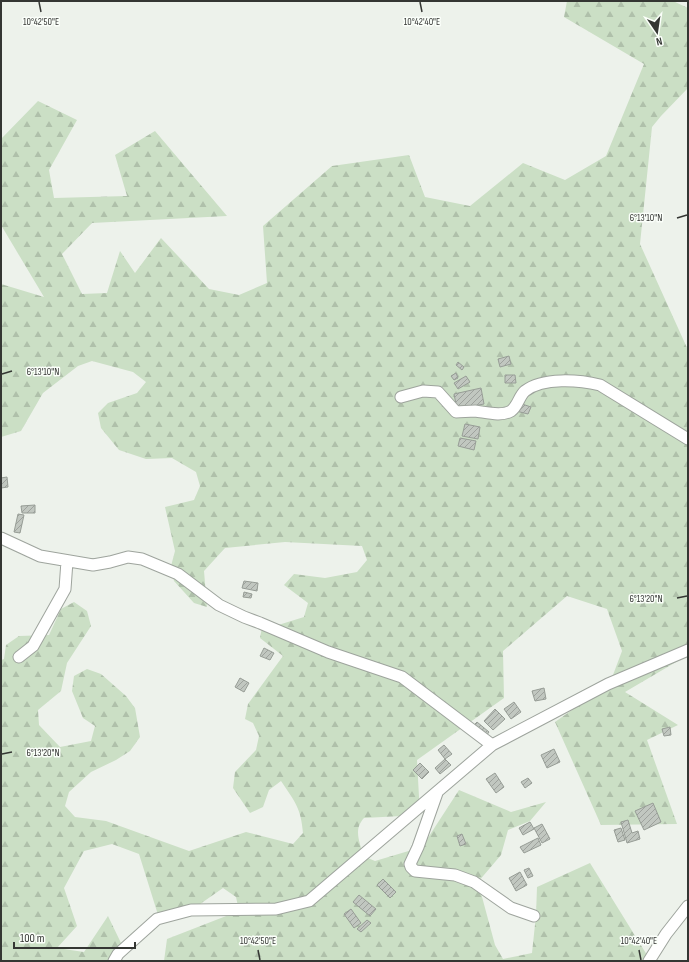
<svg xmlns="http://www.w3.org/2000/svg" width="689" height="962" font-family="'Sofia Sans Condensed',sans-serif">
<defs>
<pattern id="forest-firs" width="22" height="20" patternUnits="userSpaceOnUse"><rect width="22" height="20" fill="#cbdfc5"/><path d="M5 1l3.5 6h-7zM16 11l3.5 6h-7z" fill="#afc0aa"/></pattern>
<pattern id="building-hatch" width="6" height="6" patternUnits="userSpaceOnUse"><rect width="6" height="6" fill="#c1c7c0"/><path d="M-1 1l2-2M0 6l6-6M5 7l2-2" fill="none" stroke="#9ea29d"/></pattern>
</defs>
<rect width="100%" height="100%" fill="#edf2eb"/>
<path fill="url(#forest-firs)" d="M567 1H673L688 8V88L661 116 652 127 640 244 688 350V655L625 692 678 725 647 740 677 824 601 825 555 722 610 683 622 651 607 609 567 596 503 651 504 698 417 760 420 815 364 818C353 830 360 841 363 856L375 861 422 847 459 790 511 812 546 802 530 821 508 830 501 855 478 882 495 945 503 959 532 953 536 915 537 887 590 863 647 955 648 961H164L167 939 239 911 236 897 223 888 193 909 159 918 139 854 112 844 84 851 64 888 77 926 57 948 84 952 108 916 121 943 118 954 115 961H1V660L4 659 6 645 19 636 49 635 61 609 74 602 87 611 91 626 67 663 61 691 38 710 39 725 60 747 91 741 95 726 83 718 72 691 74 676 87 669 101 674 126 696 135 708 140 737 130 751 116 760 91 772 69 792 65 806 75 817 106 821 189 851 246 832 293 844 303 833C301 808 295 802 281 781L269 790 263 807 250 813 233 788 235 772 256 750 259 736 253 723 245 719 248 704 283 656 260 638 263 622 275 626 304 617 308 603 284 585 294 574 325 578 357 572 367 560 362 546 285 542 225 548 204 571 207 607 194 603 174 581 171 566 175 551 165 507 194 500 200 486 196 472 172 458 146 459 119 450 101 428 98 413 108 403 137 393 146 382 133 372 92 361 78 366 43 393 21 431 1 437V284L44 297 1 225V139L38 101 77 120 49 170 54 198 127 196 115 155 155 131 227 216 92 223 62 254 82 294 107 293 120 251 135 273 161 238 209 289 239 295 267 283 263 226 332 166 409 155 425 197 470 206 523 163 565 180 606 156 644 64 564 17Z"/>
<path fill="url(#building-hatch)" stroke="#979d96" d="M509 356 511 364 500 367 498 359Z
M458 362 464 367 462 370 456 365Z
M456 373 458 378 454 380 451 376Z
M505 375H515L516 383H505Z
M466 376 470 382 458 389 454 383Z
M481 388 484 404 457 409 454 394Z
M519 403 531 407 528 414 516 411Z
M465 424 480 427 478 439 462 436Z
M460 438 476 441 474 450 458 446Z
M7 477 8 487 1 488V478Z
M35 505V513H22L21 506Z
M18 514 24 515 20 533 14 532Z
M244 581 258 583 257 591 242 588Z
M244 592 252 594 251 598 243 597Z
M264 648 274 653 270 660 260 656Z
M240 678 249 683 244 692 235 687Z
M544 688 546 699 535 701 532 691Z
M514 702 521 712 511 719 504 709Z
M495 709 505 719 493 730 484 721Z
M477 722 489 732 486 736 473 726Z
M670 727 671 735 664 736 662 729Z
M444 745 452 754 445 759 438 750Z
M554 749 560 762 547 768 541 755Z
M445 759 451 765 440 774 435 768Z
M420 763 429 772 422 779 413 770Z
M495 773 504 787 496 793 486 779Z
M528 778 532 783 525 788 521 782Z
M653 803 661 822 644 830 635 811Z
M628 820 632 833 638 831 640 839 627 843 621 822Z
M530 822 534 829 523 835 519 828Z
M542 824 550 839 542 843 534 828Z
M621 828 625 840 618 842 614 830Z
M462 834 466 844 460 846 457 836Z
M538 838 541 845 524 853 520 847Z
M529 868 533 876 528 878 524 870Z
M520 872 527 885 516 891 509 878Z
M383 879 396 892 390 898 377 885Z
M359 895 376 909 370 916 353 902Z
M351 909 361 923 354 928 344 914Z
M367 920 371 923 361 932 357 929Z"/>
<g fill="none" stroke-linecap="round" stroke-linejoin="round">
<g stroke="#9ea49d" stroke-width="13">
<path id="minor" d="M401 397 423 391 438 392 456 412C462 412 468 411 475 411 485 412 501 417 511 411 518 406 519 396 525 391 543 377 579 380 600 385L688 439
M1 538 40 556 93 565 110 562 128 557 142 559 178 574 219 605 244 617 260 623 328 652 402 677 492 745
M19 657 33 646 65 589 67 561
M437 793 418 847 410 864 411 867 415 871 455 875 474 882 511 908 534 916
M114 961 118 954 157 919 191 910 276 909 309 901 492 745 608 684 688 650
M649 961 666 934 688 906"/>
</g>
<use href="#minor" stroke="#fff" stroke-width="11"/>
</g>
<path fill="none" stroke="#343633" stroke-width="1.5" d="M39 2 41 12M420 2 422 12M677 218 687 215M2 374 12 371M677 598 687 596M2 754 12 752M258 950 260 960M639 950 641 960"/>
<g font-size="10" text-anchor="middle" fill="#343633" stroke="#fbfffa" stroke-width="3" stroke-linejoin="round" paint-order="stroke">
<text x="41" y="25">10°42'50"E</text>
<text x="422" y="25">10°42'40"E</text>
<text x="646" y="221">6°13'10"N</text>
<text x="43" y="375">6°13'10"N</text>
<text x="646" y="602">6°13'20"N</text>
<text x="43" y="756">6°13'20"N</text>
<text x="258" y="944">10°42'50"E</text>
<text x="639" y="944">10°42'40"E</text>
</g>
<rect width="689" height="962" fill="none" stroke="#343633" stroke-width="4"/>
<g transform="translate(657 32) rotate(167)" stroke="#fbfffa" stroke-width="3" paint-order="stroke">
<path d="M0-3L7 15L0 10L-7 15Z" fill="#343633"/>
<text y="-6" font-size="11" font-weight="bold" text-anchor="middle" fill="#343633">N</text>
</g>
<path d="M14 942v6h121v-6" fill="none" stroke="#343633" stroke-width="2"/>
<text x="20" y="942" font-size="12" fill="#343633" stroke="#fbfffa" stroke-width="3" paint-order="stroke">100 m</text>
</svg>
